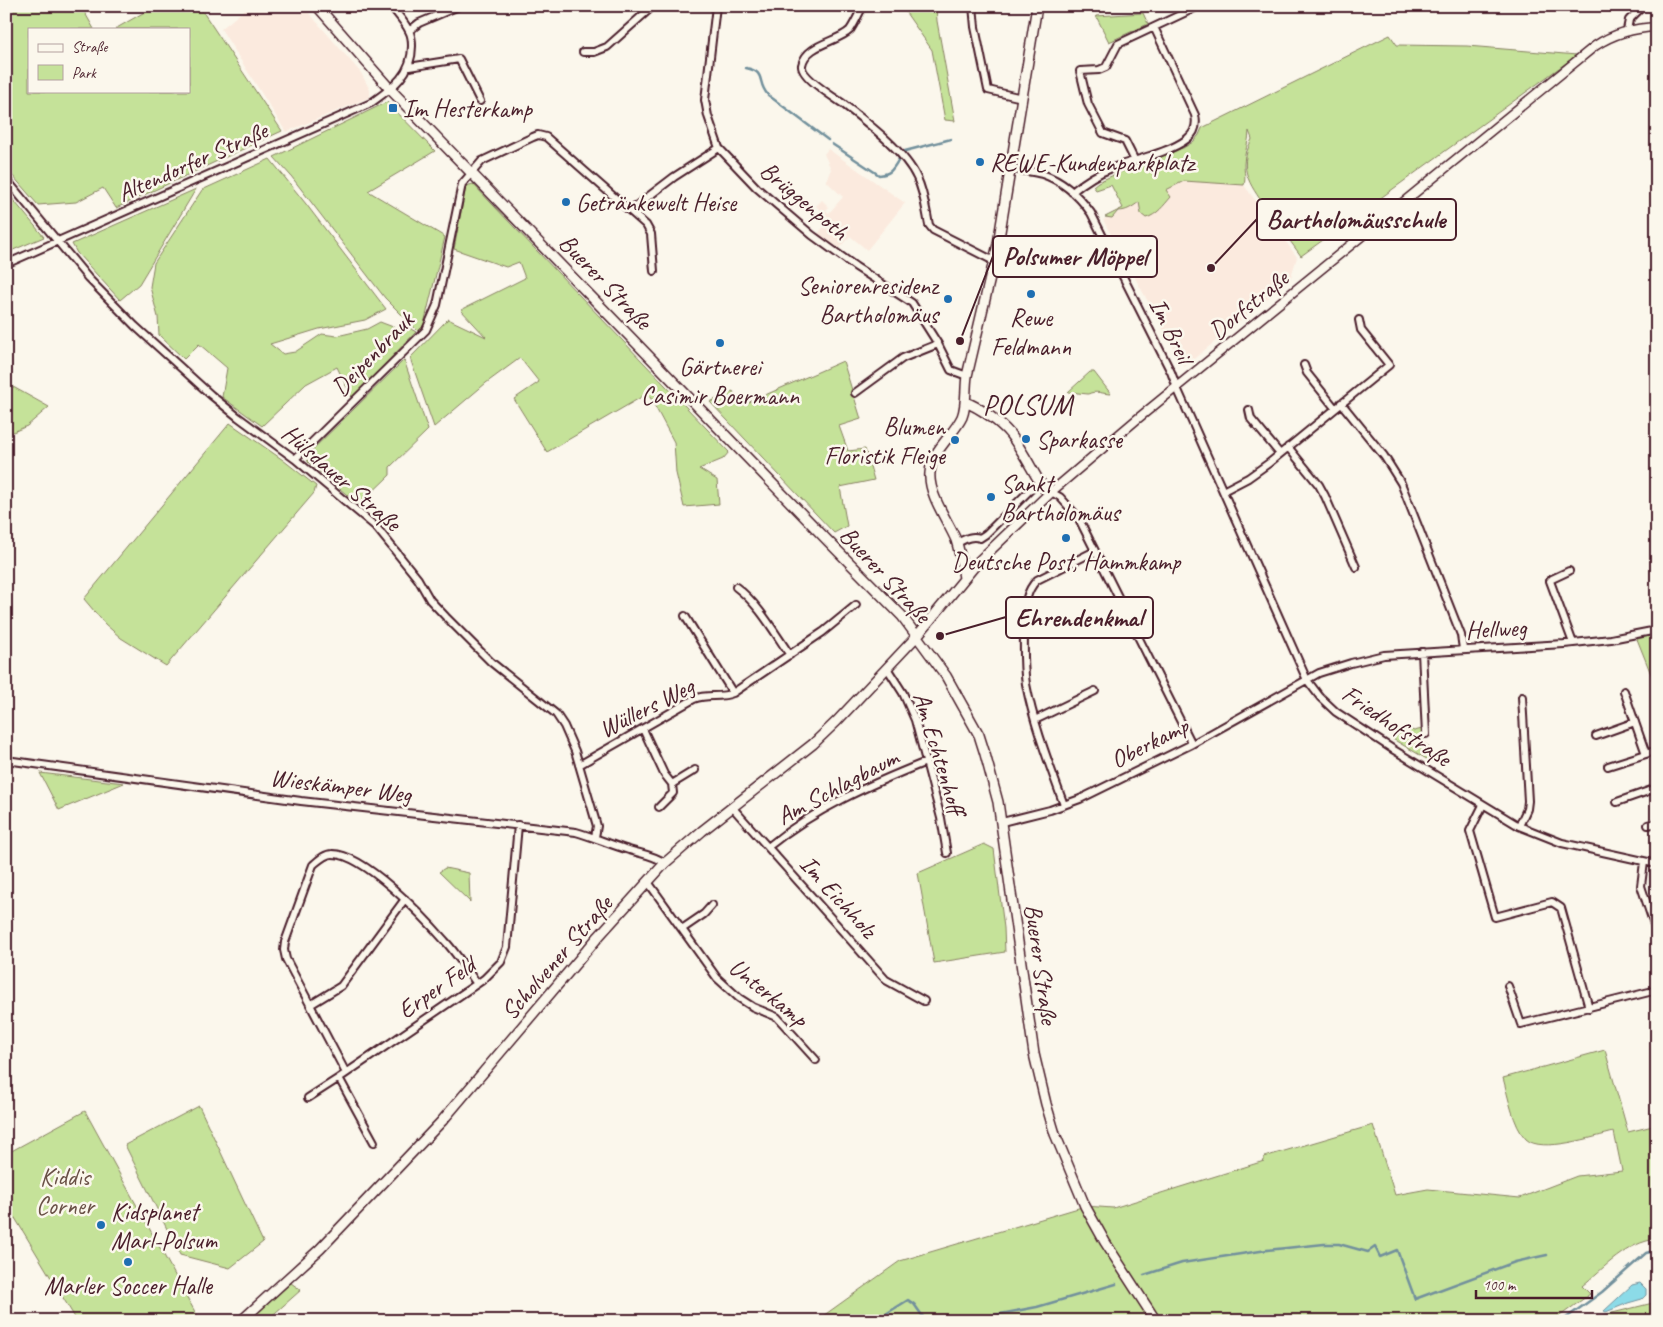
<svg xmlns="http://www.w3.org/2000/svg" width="1663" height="1327" font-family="Caveat,sans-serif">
<rect width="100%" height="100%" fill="#fbf7ec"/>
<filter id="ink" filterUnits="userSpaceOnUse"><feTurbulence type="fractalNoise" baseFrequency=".02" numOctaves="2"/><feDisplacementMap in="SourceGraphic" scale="10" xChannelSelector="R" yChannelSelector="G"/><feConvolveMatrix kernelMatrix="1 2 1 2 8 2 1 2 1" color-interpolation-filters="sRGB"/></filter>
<g filter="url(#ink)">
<path fill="#fbeade" d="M249 6H303L361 73 370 90V97L286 132 221 29Z
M828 149 905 203 867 250 850 236 839 248 818 234 830 219 816 206 822 200 829 207 826 210 829 213 843 197 826 181 831 169 824 154Z
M1184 181 1244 185 1297 257 1290 280 1184 367 1103 220Z"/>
<path fill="#c5e299" stroke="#888062" d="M6 6H81L94 29H29V91H189V29H115L155 6H199L282 131 116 208 103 188 76 202 38 205 6 168Z
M906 6H936L937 21 955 121 945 120 932 50 904 10Z
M1143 13 1148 24 1109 42 1096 16Z
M1390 35 1397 45 1467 46 1577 55 1301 256C1290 241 1280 227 1269 212 1252 187 1236 171 1252 139L1249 131C1249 142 1244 153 1244 164 1244 172 1246 178 1244 185L1184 181 1166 190 1171 197C1164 205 1157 215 1146 218L1141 214 1139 202C1132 207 1127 211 1118 211L1112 218 1105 217 1123 208 1111 185 1096 190 1093 186 1098 182 1159 155 1183 148 1193 142 1199 135 1202 128Z
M387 102 435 151 368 191 445 237 424 324 419 332 385 298 291 176 274 157Z
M270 159 306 204 386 309 365 320 319 329 270 344 283 354 295 352 322 334 337 336 367 329 380 322 401 330 406 326 416 332 352 398 337 367 306 384 262 426 222 397 227 368 199 344 184 359 159 335 158 317 150 287 154 263 202 190Z
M473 184 729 452 723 459 699 469 717 480 719 504 684 507 676 473 674 442 650 397 645 395 547 452 514 399 539 382 520 358 486 383 434 427 410 358 448 319 486 337 461 310 525 278 519 262 506 267 454 249 466 186Z
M196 189 139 284 120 300 77 253 72 244Z
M6 191 44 237 6 253Z
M404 360 428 430 390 467V475L359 505 308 462 307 455Z
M843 361 861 419 839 426 848 451 865 449 874 480 840 487 847 526 834 533 710 402 733 391 740 406Z
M1090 372H1094L1111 394C1103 394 1096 390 1088 394L1068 392Z
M6 383 49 407 27 426 6 435Z
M230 423 283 460 316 486 314 493 166 666 121 638 105 624 84 599Z
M1657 634V689L1637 639Z
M1410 729 1414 731 1422 729V742L1429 747 1430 761 1391 738 1400 730Z
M40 773 124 783 59 810Z
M984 844 994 849 1004 928 1005 952 934 963 918 873Z
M445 868 469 873 470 902 439 872Z
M1605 1050 1628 1132 1657 1125V1239C1627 1242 1604 1268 1582 1286L1590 1294 1553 1321H816L900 1261 1085 1206 1113 1208 1264 1161V1157L1373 1125 1395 1195 1428 1189 1520 1198 1577 1176 1622 1171 1614 1132C1596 1136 1541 1154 1526 1139 1513 1126 1508 1095 1503 1078Z
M199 1106 263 1242 230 1268 180 1255 125 1145Z
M85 1111 200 1321H77L6 1203V1154Z
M291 1283 301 1290 266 1321H248Z
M1657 1302V1321H1585L1588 1319Z"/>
<path fill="#8cdbe8" stroke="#72909c" d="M1640 1283 1646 1289V1295L1642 1299 1628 1303 1606 1312 1604 1311 1632 1285Z"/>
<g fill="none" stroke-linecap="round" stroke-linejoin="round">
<path stroke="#72909c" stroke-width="2.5" d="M746 68C767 72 756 82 768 95L828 140
M832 144 879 175C891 174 893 169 899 159
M905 151 951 139
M1144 1275 1182 1263 1267 1250 1324 1244H1339L1368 1252 1375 1247 1380 1257 1397 1250 1415 1299 1515 1262 1547 1255
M863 1321 881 1317 908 1300 914 1304 926 1321
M963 1321 1037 1307 1116 1284
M1562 1321 1602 1292 1646 1253 1657 1250"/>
<g stroke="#4a1f2b" stroke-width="10">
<path id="minor" d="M716 6 705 100 708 116 719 148 757 188 812 235 856 267 912 303 938 344 951 370 967 376
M863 6C859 13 855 23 850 30 838 42 806 44 802 65 800 76 833 97 842 103 866 122 904 150 917 178 924 192 926 210 929 225L933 230 994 261
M973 6 975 27 988 90 1022 98
M1627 30 1629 20 1643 6
M409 31 419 23 459 6
M583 52H594L607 47 653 6
M409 67 459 59 480 101
M1135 161 1125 141 1103 133 1088 104 1080 71 1099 70 1106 67 1118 44 1199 6
M1011 168C1021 171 1033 171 1042 174 1063 181 1079 196 1091 213L1171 372 1177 388 1307 680 1320 697 1336 712 1394 750 1519 826 1562 843 1657 864
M6 179 88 278 135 326 211 395 238 417 295 459 376 527 418 579 430 600 446 617 491 662 556 714 564 726 575 751 597 826 595 837
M1072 192C1084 182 1098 173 1112 168 1133 160 1169 153 1187 139 1195 133 1197 124 1195 115L1154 27
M628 209 636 206 674 177 719 148
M6 264 371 103C392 88 412 75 412 46 412 41 412 36 409 31 405 22 397 14 391 6
M1304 365 1307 373 1335 408
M855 393 903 358 938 344
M1341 403 1384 456 1401 483 1461 635 1463 649
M1249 410 1251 419 1280 454
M1288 447 1319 485 1325 496 1356 567
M295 459 426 330 437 305 462 184 482 161 533 137 538 135 546 137 646 225 651 234 654 271
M1223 491 1248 478 1269 463 1389 365 1361 330 1359 320
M1051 492 1060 497 1078 517 1192 744
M957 543C965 539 971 535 980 538L986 534 1039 481
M1569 571 1552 579 1550 581 1573 643
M736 587C759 604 774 632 790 655
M685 616 733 693
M1422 652 1426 734
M887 668 903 693 915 720 941 818 947 853
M1624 691 1646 754 1657 750
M1035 720 1095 691
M643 729 664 774 672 784 673 793 659 807
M1596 736 1635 722
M6 760 301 801 576 832C594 837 611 845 629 850 642 854 654 855 665 863
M579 765 694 699C708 693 719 699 733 693L823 632 856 605
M1608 766 1646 754
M672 784 695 770
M1617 802 1657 788
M1064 805C1050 766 1034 726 1026 684 1023 665 1024 646 1024 627 1025 609 1024 593 1037 580L1095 551
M1483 805 1470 831 1495 917 1552 902 1561 908 1589 1008
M732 807 886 980 924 1001
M1002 822 1050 810 1080 799 1192 744 1319 673 1351 663 1384 655 1564 644 1611 639 1657 630
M1648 825 1657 823
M1519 826 1527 809 1528 801 1522 697
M768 847C814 809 871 784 926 762
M1644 862 1641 886 1657 934
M648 882 717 978 739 998 753 1007 777 1017 816 1060
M682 929 704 914 712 905
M1508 986 1521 1024 1657 990
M310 1005 341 986 405 899
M346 1073 286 959 284 950 285 942 313 865C319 860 325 854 332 854 364 853 425 918 445 941 457 954 467 970 477 984
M308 1098 339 1078
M374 1142 339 1078 484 979 501 962 507 947 518 825"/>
</g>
<g stroke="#4a1f2b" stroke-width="11">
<path id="tertiary" d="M1051 492 1136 420 1595 46C1614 33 1634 28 1657 27"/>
</g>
<g stroke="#4a1f2b" stroke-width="12">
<path id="secondary" d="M317 6 390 89 828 541 902 616 946 676 979 735 985 754 998 802 1034 1054 1046 1104 1055 1134 1085 1206 1105 1242 1156 1321
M964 578C962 566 960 552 956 540 948 521 928 494 930 473 931 451 953 436 962 417 967 405 965 389 967 376L998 244 1037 6
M241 1321 320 1249 442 1121 599 936 665 863 702 831 813 744 837 721 917 636 978 562 1051 492 1044 488 1039 481C1030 466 1021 448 1010 434 1000 422 979 407 965 402"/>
</g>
<use href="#minor" stroke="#fbf7ec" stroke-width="6"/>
<use href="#tertiary" stroke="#fbf7ec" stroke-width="8"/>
<use href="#secondary" stroke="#fbf7ec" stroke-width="9"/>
</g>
</g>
<g fill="#1f6fb2" stroke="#fbf7ec" stroke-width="2">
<rect x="388" y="103" width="10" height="10" rx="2.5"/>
<circle cx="980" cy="162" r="5"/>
<circle cx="566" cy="202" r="5"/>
<circle cx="1031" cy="294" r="5"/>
<circle cx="948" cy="299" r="5"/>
<circle cx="720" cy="343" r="5"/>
<circle cx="1026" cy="439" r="5"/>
<circle cx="955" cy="440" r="5"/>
<circle cx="991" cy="497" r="5"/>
<circle cx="1066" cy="538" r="5"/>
<circle cx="101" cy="1225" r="5"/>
<circle cx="128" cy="1262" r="5"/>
</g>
<g text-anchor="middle" stroke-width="5" stroke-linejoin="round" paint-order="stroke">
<g font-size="25" fill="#4a1f2b" stroke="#fbf7ec" text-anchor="start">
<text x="403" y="117">Im Hesterkamp</text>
<text x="990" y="171">REWE-Kundenparkplatz</text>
<text x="576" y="211">Getränkewelt Heise</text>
<text x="938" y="294" text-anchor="end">Seniorenresidenz<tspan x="938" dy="29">Bartholomäus</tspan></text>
<text x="1031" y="326" text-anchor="middle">Rewe<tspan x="1031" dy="29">Feldmann</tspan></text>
<text x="720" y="375" text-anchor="middle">Gärtnerei<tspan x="720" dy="29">Casimir Boermann</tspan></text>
<text x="945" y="435" text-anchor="end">Blumen<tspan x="945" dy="29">Floristik Fleige</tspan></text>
<text x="1036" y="448">Sparkasse</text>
<text x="1001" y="492">Sankt<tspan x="1001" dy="29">Bartholomäus</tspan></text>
<text x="1066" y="570" text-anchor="middle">Deutsche Post, Hammkamp</text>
<text x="111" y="1220">Kidsplanet<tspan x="111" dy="29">Marl-Polsum</tspan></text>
<text x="128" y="1294" text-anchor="middle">Marler Soccer Halle</text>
</g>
<g font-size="25" fill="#4a1f2b" stroke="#fbf7ec">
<text transform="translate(192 161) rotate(-24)" y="9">Altendorfer Straße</text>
<text transform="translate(805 200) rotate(40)" y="9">Brüggenpoth</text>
<text transform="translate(606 281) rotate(46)" y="9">Buerer Straße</text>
<text transform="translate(1248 304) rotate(-39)" y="9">Dorfstraße</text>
<text transform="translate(1172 330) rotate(64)" y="9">Im Breil</text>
<text transform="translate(372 353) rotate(-46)" y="9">Deipenbrauk</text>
<text transform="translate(342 477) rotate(41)" y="9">Hülsdauer Straße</text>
<text transform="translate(886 574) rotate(47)" y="9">Buerer Straße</text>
<text transform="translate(1496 628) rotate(-3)" y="9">Hellweg</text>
<text transform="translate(646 707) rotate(-27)" y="9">Wüllers Weg</text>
<text transform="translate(1397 725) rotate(34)" y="9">Friedhofstraße</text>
<text transform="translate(1149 742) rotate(-27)" y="9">Oberkamp</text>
<text transform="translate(940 753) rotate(73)" y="9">Am Echtenhoff</text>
<text transform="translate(341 785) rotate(7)" y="9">Wieskämper Weg</text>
<text transform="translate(837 786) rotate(-28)" y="9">Am Schlagbaum</text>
<text transform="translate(839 896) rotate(48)" y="9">Im Eichholz</text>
<text transform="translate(556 957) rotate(-49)" y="9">Scholvener Straße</text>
<text transform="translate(1042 964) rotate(82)" y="9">Buerer Straße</text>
<text transform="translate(436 987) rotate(-35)" y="9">Erper Feld</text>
<text transform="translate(769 992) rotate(39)" y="9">Unterkamp</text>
</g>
<g font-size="25" fill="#695046" stroke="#fbf7ec">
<text x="65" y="1185">Kiddis<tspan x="65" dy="29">Corner</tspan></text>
</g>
<g font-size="28" letter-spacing="1" fill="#4a1f2b" stroke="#fbf7ec">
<text x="1028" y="414">POLSUM</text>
</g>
</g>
<path fill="none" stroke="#4a1f2b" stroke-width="2" d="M1211 268L1257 219M960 341L993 256M940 636L1006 617"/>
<g fill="#4a1f2b" stroke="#fbf7ec" stroke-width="2">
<circle cx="1211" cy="268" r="5"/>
<circle cx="960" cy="341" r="5"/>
<circle cx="940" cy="636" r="5"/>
</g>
<g fill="#fbf7ec" stroke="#4a1f2b" stroke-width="2">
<rect x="1257" y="199" width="199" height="41" rx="5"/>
<rect x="993" y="236" width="164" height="41" rx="5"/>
<rect x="1006" y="597" width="147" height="41" rx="5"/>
</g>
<g font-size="26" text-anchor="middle" font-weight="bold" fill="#4a1f2b">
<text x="1356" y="228">Bartholomäusschule</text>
<text x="1075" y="265">Polsumer Möppel</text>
<text x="1079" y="626">Ehrendenkmal</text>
</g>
<rect width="1663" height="1327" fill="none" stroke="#fbf7ec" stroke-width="25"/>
<rect x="12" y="12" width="1638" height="1302" fill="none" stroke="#4a1f2b" stroke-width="2" filter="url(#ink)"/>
<rect x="28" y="28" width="162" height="65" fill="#fbf7ec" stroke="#b4a19f"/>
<rect x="38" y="44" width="25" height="8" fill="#fbf7ec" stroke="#b4a19f"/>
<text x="72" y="52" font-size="15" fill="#4a1f2b">Straße</text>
<rect x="38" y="65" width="25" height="15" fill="#c5e299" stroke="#b4a19f"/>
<text x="72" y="78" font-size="15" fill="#4a1f2b">Park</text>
<path d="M1476 1290v8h116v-8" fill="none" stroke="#4a1f2b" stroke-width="2.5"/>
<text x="1483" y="1290" font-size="15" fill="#4a1f2b" stroke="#fbf7ec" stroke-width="4" paint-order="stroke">100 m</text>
</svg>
